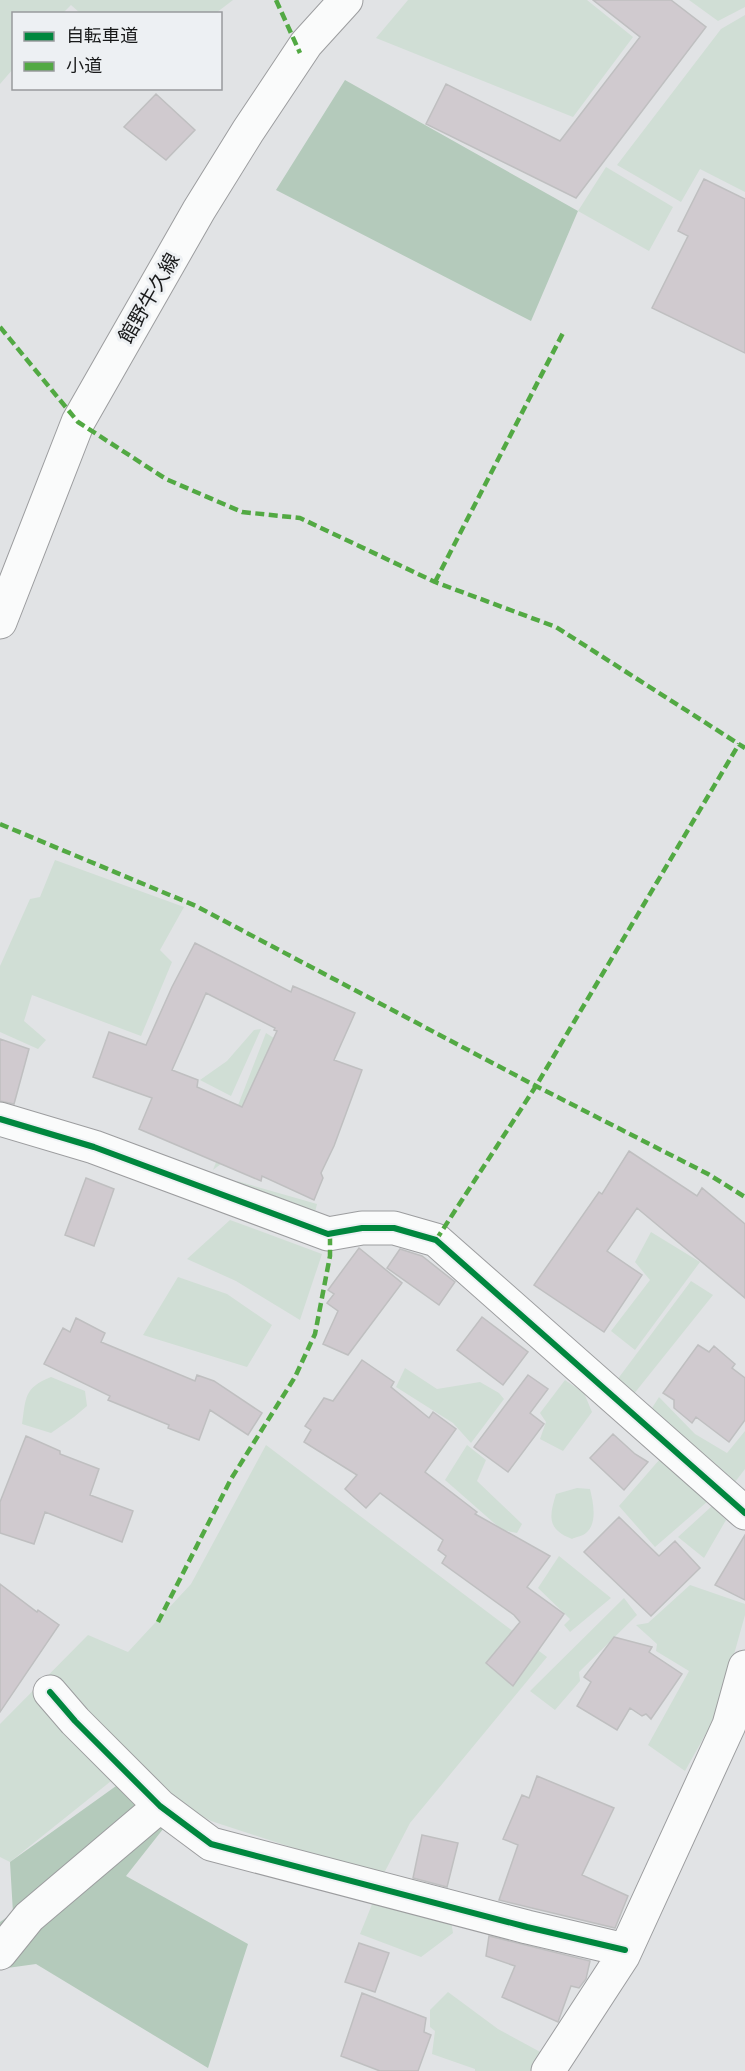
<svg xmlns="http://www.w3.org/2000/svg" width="745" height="2071" font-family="'Sofia Sans Condensed','Noto Sans JP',sans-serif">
<rect width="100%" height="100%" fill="#e1e3e5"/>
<path fill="#d0ded5" d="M0 0H233L216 13H80L71 5 63 13 14 14 13 69 0 84Z
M408 0H587L633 37 573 117 376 38Z
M689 0H745V7L718 21Z
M745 15V192L700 169 681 202 617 165 721 29Z
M606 167 673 207 649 251 578 211Z
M55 860 184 907 160 950 172 962 141 1036 32 995 24 1021 46 1040 38 1049 0 1032V966L30 899 40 897Z
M261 1029 231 1096 200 1080 227 1061 254 1030Z
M266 1033 277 1040 226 1160 213 1170Z
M237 1181 317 1204 315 1212 245 1192Z
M230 1220 322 1254 300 1320 236 1281 187 1259Z
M651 1232 700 1262 635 1350 611 1331 650 1280 635 1262Z
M178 1277 227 1294 272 1325 247 1367 143 1335Z
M691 1281 713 1295 633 1395 617 1380Z
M405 1368 437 1389 480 1382 499 1393 504 1399 471 1443 453 1423 396 1387Z
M51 1377 85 1391 87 1406 74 1417 51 1433 22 1424C26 1397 24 1388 51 1377Z
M565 1380 584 1393 592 1412 563 1451 540 1439 546 1422 540 1413Z
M659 1397 695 1434 727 1453 745 1431V1469L735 1482 652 1408Z
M266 1445 547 1657 410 1823 382 1877 211 1821 182 1805 136 1761 10 1862 0 1857V1724L88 1635 128 1652 191 1584Z
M467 1445 486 1460 477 1481 522 1524 517 1533 502 1530 445 1480Z
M660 1459 708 1501 655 1547 619 1506Z
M577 1488 590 1489C593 1502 598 1523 586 1533 583 1536 575 1537 572 1539 547 1529 549 1517 556 1494Z
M712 1506 726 1520 704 1558 678 1537Z
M559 1556 611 1598 570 1632 564 1625 570 1619 538 1588Z
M690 1585 745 1604V1615L718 1712 685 1771 648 1745 689 1671 656 1651 657 1644 636 1625 648 1623Z
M624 1598 637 1615 579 1672 580 1681 555 1710 530 1691Z
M375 1897 451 1921 453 1933 421 1957 360 1934Z
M448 1992 498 2029 544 2054 530 2071H475V2069L432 2054 435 2031 430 2027V2010Z"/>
<path fill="#b4cabb" d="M345 80 578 211 531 321 276 190Z
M137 1771 182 1805 126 1876 248 1944 208 2068 36 1964 0 1969V1922L13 1913 10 1862Z"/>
<path fill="#d0cacf" stroke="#bfbfc0" stroke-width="1.5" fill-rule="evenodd" d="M593 0H671L706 27 576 198 426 124 446 84 560 141 640 37Z
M156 94 195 130 166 160 124 127Z
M704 179 745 199V353L652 308 688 236 678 231Z
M195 943 291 992 293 986 355 1013 334 1060 362 1070 334 1146 321 1173 323 1178 314 1200 262 1176 261 1181 139 1129 152 1098 93 1077 109 1032 146 1045 172 987ZM206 993 275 1028 274 1030 277 1031 242 1107 197 1087 198 1080 172 1070Z
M0 1039 29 1049 14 1104 0 1101Z
M629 1151 697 1196 702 1188 745 1224V1298L637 1208 607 1251 642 1275 604 1332 534 1285 599 1192 602 1194Z
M86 1178 114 1189 94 1246 65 1235Z
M359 1248 402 1283 348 1355 323 1344 338 1311 327 1303 334 1294 328 1290Z
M400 1249 422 1256 455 1282 439 1305 387 1268Z
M482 1317 528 1352 503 1385 457 1350Z
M76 1318 105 1333 101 1342 195 1381 197 1375 214 1381 262 1413 248 1435 210 1410 199 1440 168 1428 169 1425 108 1400 110 1396 44 1364 63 1328 70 1332Z
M698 1345 709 1352 714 1346 735 1364 732 1368 745 1378V1420L729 1442 696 1417 692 1423 674 1408V1400L663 1393Z
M362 1360 394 1382 391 1387 429 1418 433 1412 456 1429 425 1472 477 1512 475 1514 550 1556 527 1587 564 1614 513 1686 486 1663 520 1622 514 1615 442 1563 446 1556 438 1550 443 1540 380 1493 366 1508 345 1489 357 1475 304 1442 311 1430 305 1426 324 1398 333 1401Z
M528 1375 548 1389 530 1413 544 1424 508 1472 474 1447Z
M613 1434 635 1454 648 1462 624 1490 590 1458Z
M26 1436 60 1451V1454L99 1469 90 1495 133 1511 122 1542 45 1512 34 1544 0 1533V1502Z
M619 1517 659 1556 675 1541 700 1568 651 1616 584 1552Z
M745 1535V1600L715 1585Z
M0 1584 37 1612 38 1610 59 1625 0 1712Z
M614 1637 652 1647 649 1652 682 1674 651 1719 646 1714 642 1716 630 1708 617 1730 577 1706 591 1682 584 1677Z
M537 1776 614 1808 582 1875 628 1896 615 1928 499 1900 518 1845 503 1839 522 1795 529 1798Z
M422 1835 458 1843 447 1887 413 1878Z
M489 1936 590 1961 586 1979 579 1988 571 1986 558 2022 502 1997 515 1966 486 1956Z
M359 1943 389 1953 375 1992 345 1982Z
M362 1993 426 2018 424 2032 431 2035 418 2071H380L341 2056Z"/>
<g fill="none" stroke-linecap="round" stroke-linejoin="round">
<g stroke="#9c9d9f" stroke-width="35">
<path id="minor" d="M0 1119 94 1147 328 1234 362 1228H394L436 1240 745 1513
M50 1692 75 1721 160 1806 211 1844 527 1927 625 1950
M0 1953 29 1917 160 1806
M548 2071 623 1956 729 1725 745 1667"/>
</g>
<g stroke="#9c9d9f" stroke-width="35">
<path id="major" d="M0 622 78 422 199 210 248 131 306 44 346 0"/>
</g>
<use href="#minor" stroke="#fafbfb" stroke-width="33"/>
<use href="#major" stroke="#fafbfb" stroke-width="33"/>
<path stroke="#52a943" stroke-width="4.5" stroke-dasharray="9 4.5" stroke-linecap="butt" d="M276 0 300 53
M0 327 78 422 166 479 242 512 300 518 435 582 556 627 745 748
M435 582 564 331
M0 824 196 906 536 1086 708 1174 745 1197
M436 1240 536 1086 739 744
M158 1622 231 1479 295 1377 315 1334 330 1256V1234"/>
<g stroke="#edf0f3" stroke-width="10">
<path id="cycleway" d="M0 1119 94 1147 328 1234 362 1228H394L436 1240 745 1513
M50 1692 75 1721 160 1806 211 1844 527 1927 625 1950"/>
</g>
<use href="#cycleway" stroke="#00873e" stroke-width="6"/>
</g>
<g text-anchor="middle" stroke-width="6" stroke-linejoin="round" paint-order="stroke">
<g font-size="20" fill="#191a1b" stroke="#edf0f3">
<text transform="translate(149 298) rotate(-60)" y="7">館野牛久線</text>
</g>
</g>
<rect x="12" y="12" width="210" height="78" fill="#edf0f3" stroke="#989a9d" stroke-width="1.5"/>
<rect x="24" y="32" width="30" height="9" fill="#00873e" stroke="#989a9d" stroke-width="1.5"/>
<text x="66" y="42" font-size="18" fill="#191a1b">自転車道</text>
<rect x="24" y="62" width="30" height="9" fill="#52a943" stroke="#989a9d" stroke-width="1.5"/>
<text x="66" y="72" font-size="18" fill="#191a1b">小道</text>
</svg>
